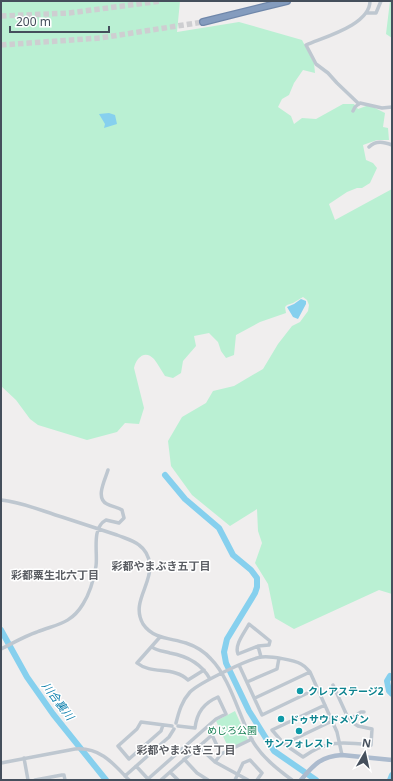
<svg xmlns="http://www.w3.org/2000/svg" width="393" height="781" font-family="'Noto Sans','Noto Sans JP',sans-serif">
<rect width="100%" height="100%" fill="#f0eeee"/>
<path fill="#baf0d3" d="M1 1H180L177 32 239 22 302 40 314 63 315 73 303 70 294 83 289 95 282 99 278 107 291 116 294 124 302 118 316 119 343 104H354L358 109 369 105 385 113 383 127 388 128 389 140H377L363 145 366 160 373 163 377 168 370 183 362 188H357L347 192 329 204 335 220 392 189V594L379 590 294 629 275 618 268 584 255 563 262 543 258 531 257 509 230 526 192 495 171 466 168 441 182 417 206 403 213 391 234 386 263 369 278 344 292 326 300 322 308 311 309 305 307 300 303 297 293 303 287 305 285 307 286 313 260 322 236 335 234 355 226 358 221 351 218 342 209 333 194 336 196 346 183 361 181 373 173 378 165 376C161 370 158 364 154 359 145 349 136 358 134 368L144 408 139 424 125 423 117 432 87 440 38 425 30 419 16 400 1 386Z
M390 1H392V38L386 34Z
M235 711 248 740 229 749 216 721Z"/>
<path fill="#86d0ee" d="M109 113 115 115 117 124 104 128 105 124 99 114Z
M301 299 306 301V304L298 319 293 317 287 307 294 304Z"/>
<g fill="none" stroke-linecap="round" stroke-linejoin="round">
<path stroke="#86d0ee" stroke-width="6" d="M165 475 185 499 219 528 233 555 251 570 257 578V587L255 593 227 639 224 652 226 663 249 711 274 751 316 780
M1 630 27 677 53 714 106 780
M390 676 387 681 389 691 392 694
M390 780 392 775"/>
<path stroke="#ceced1" stroke-width="5.5" stroke-dasharray="5.5 3" stroke-linecap="butt" d="M1 16 69 13 161 1
M1 45 100 38 203 22"/>
<g stroke="#6f87aa" stroke-width="8">
<path id="highway" d="M203 22 287 1"/>
</g>
<path stroke="#bec7d0" stroke-width="3.5" d="M366 13H376L381 1
M359 104 337 83 328 73 316 64 306 45C324 37 370 25 370 1
M353 111 355 107 360 103 382 108 392 107
M369 147C376 140 384 142 392 145
M1 500C22 502 42 511 62 517 80 523 99 529 117 535 124 538 133 540 139 545 146 550 149 557 150 565 151 586 131 603 143 624 153 639 170 638 186 643 195 646 204 651 211 659 230 678 239 716 252 740 262 757 276 768 292 780
M160 637 137 663C152 675 174 666 188 680L204 670
M258 646 269 645 270 641 249 624C245 632 234 645 238 654L258 646 261 657
M152 647C157 651 163 651 170 653 187 656 201 663 210 679
M1 649C13 643 25 636 37 632 57 624 71 624 83 604 90 593 94 578 96 566 98 553 91 528 106 520L119 523 124 518 122 510C118 507 112 507 107 504 95 498 105 480 108 470
M239 665 262 715 318 688
M247 682 277 669 279 658
M255 698 310 672
M325 705 272 730 284 744 303 757C327 740 343 742 371 745L372 729 358 726 349 720 333 685
M349 720 361 712H364
M176 723C179 711 182 701 190 692 199 683 250 658 262 657 271 656 294 660 301 664 305 666 307 669 310 672L337 732 342 755
M163 725 161 731 129 759 118 746 137 729 141 722 172 726
M284 744 332 721
M199 747 215 762 248 780
M24 758 28 780
M184 759 197 773 208 780
M215 762 221 754 252 739
M1 763 75 749C100 747 113 763 129 780
M136 766 148 779 216 719 226 714 218 697C204 703 197 712 195 728L178 726
M170 772 178 780
M125 776 169 737 174 729
M35 780 62 775H64L65 780
M161 780 212 735 221 754
M235 780 243 763 250 760 262 773 257 780"/>
<path stroke="#acbbce" stroke-width="4.5" d="M301 780C314 764 322 756 342 755L392 760"/>
<use href="#highway" stroke="#849cbe" stroke-width="5.5"/>
</g>
<g fill="#0f9aa8" stroke="#fff" stroke-width="1.5">
<circle cx="300" cy="691" r="4"/>
<circle cx="281" cy="719" r="4"/>
<circle cx="299" cy="731" r="4"/>
</g>
<g text-anchor="middle" stroke-width="3" stroke-linejoin="round" paint-order="stroke">
<g font-size="10" font-weight="bold" fill="#0d838f" stroke="#fff" text-anchor="start">
<text x="308" y="695">クレアステージ2</text>
<text x="289" y="723">ドゥサウドメゾン</text>
<text x="299" y="747" text-anchor="middle">サンフォレスト</text>
</g>
<g font-size="10" fill="#147e51" stroke="#fff">
<text x="232" y="734">めじろ公園</text>
</g>
<g font-size="11" font-weight="bold" fill="#5a5d63" stroke="#fff">
<text x="161" y="570">彩都やまぶき五丁目</text>
<text x="55" y="579">彩都粟生北六丁目</text>
<text x="186" y="754">彩都やまぶき三丁目</text>
</g>
<g font-size="11" font-style="italic" fill="#097dab" stroke="#fff">
<text transform="translate(58 701) rotate(53)" y="4">川合裏川</text>
</g>
</g>
<rect width="393" height="781" fill="none" stroke="#454f5c" stroke-width="4"/>
<g transform="translate(365 753) rotate(9)" stroke="#ffffff" stroke-width="3" paint-order="stroke">
<path d="M0-3L7 15L0 10L-7 15Z" fill="#454f5c"/>
<text y="-6" font-size="11" font-weight="bold" text-anchor="middle" fill="#454f5c">N</text>
</g>
<path d="M10 26v6h99v-6" fill="none" stroke="#454f5c" stroke-width="2"/>
<text x="16" y="26" font-size="12" fill="#454f5c" stroke="#ffffff" stroke-width="3" paint-order="stroke">200 m</text>
</svg>
